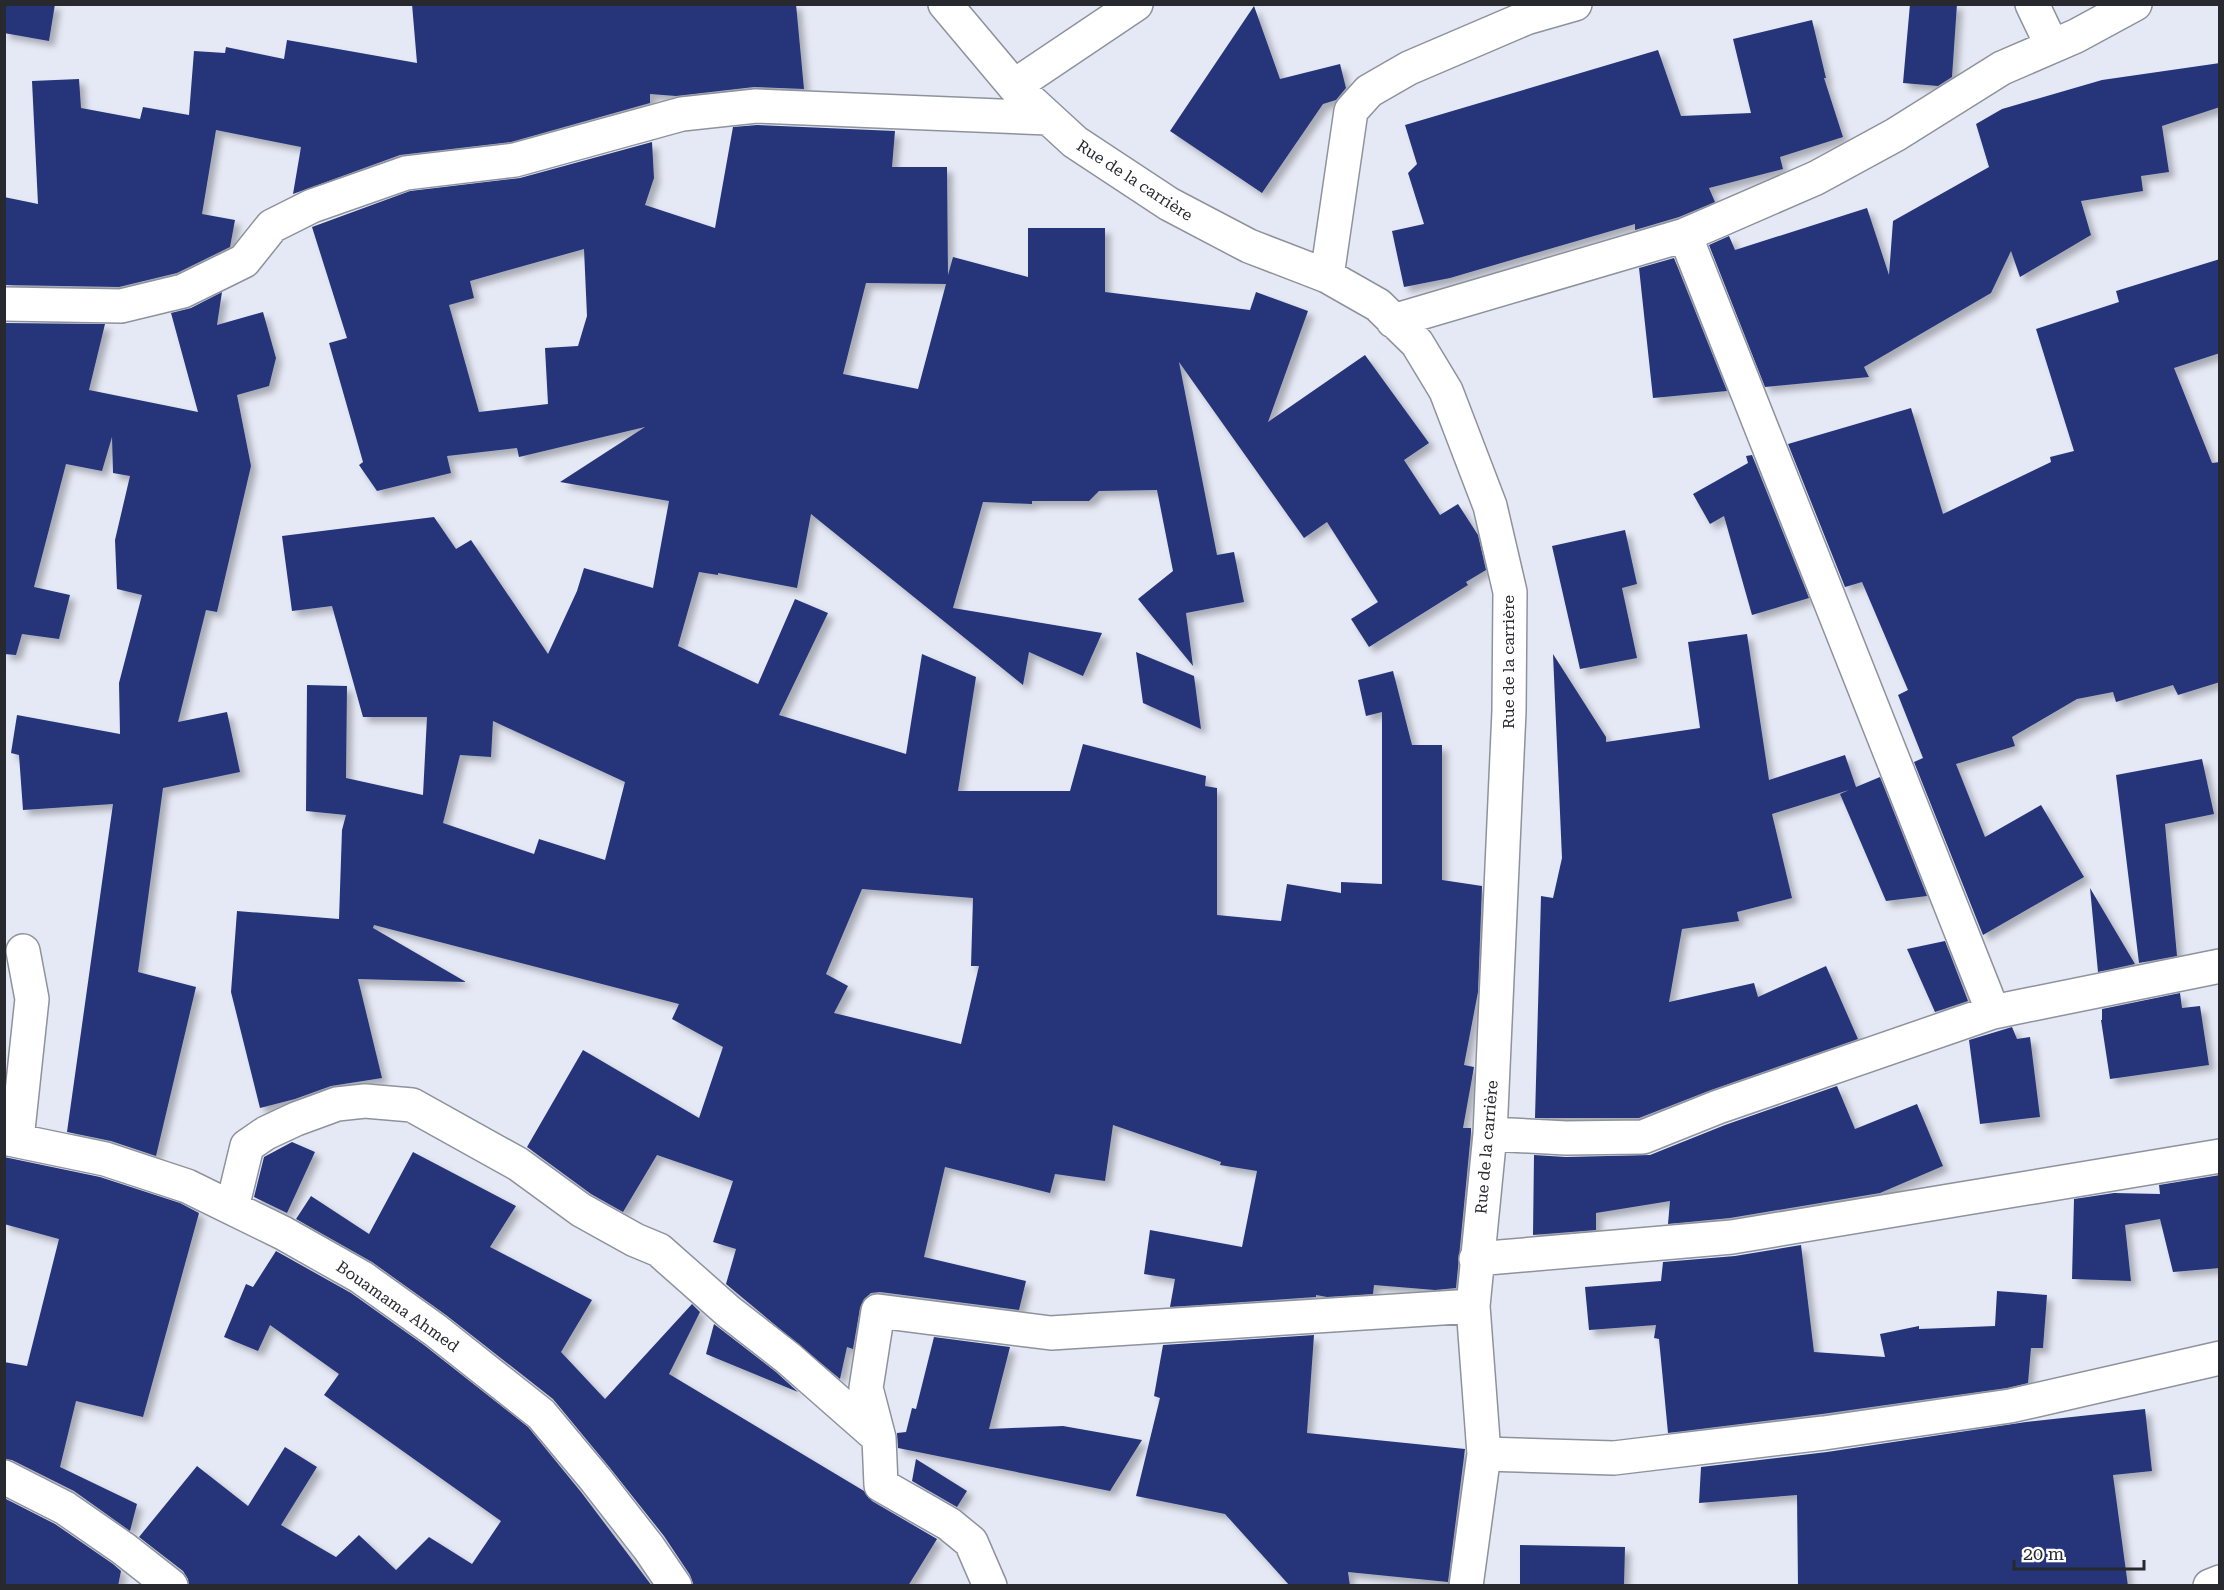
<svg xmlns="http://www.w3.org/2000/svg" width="2224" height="1590" font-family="'Roboto Serif',serif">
<defs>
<filter id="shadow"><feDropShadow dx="5.5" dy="5.5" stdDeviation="3" flood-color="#0004"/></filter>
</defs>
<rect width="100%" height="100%" fill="#e5e9f5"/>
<path fill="#253679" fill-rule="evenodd" filter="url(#shadow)" d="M4 4H55L49 41 4 33Z
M412 4H796L804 89 754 87 676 96 650 94V103L511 142 400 155 293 194 301 147 216 130 202 214 235 220 230 247 177 273 119 287 4 285V197L38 204 32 81 79 79 81 108 140 119 143 107 189 115 194 51 225 53 226 47 284 59 287 40 417 63Z
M1910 4H1957L1952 77 1938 86 1903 83Z
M1254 6 1280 79 1340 64 1346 88 1336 100 1323 104 1262 193 1170 131Z
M1812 20 1826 78H1824L1843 137 1780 157 1783 169 1709 188 1715 202 1679 217 1635 230V224L1450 278 1404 287 1392 231 1424 224 1408 173 1417 164 1405 125 1658 50 1681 116 1751 113 1733 39Z
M2220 63V107L2162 126 2169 172 2141 176 2143 191 2081 201 2091 235 2020 277 2011 251 1991 293 1864 367 1869 377 1765 387 1709 245 1729 236 1735 250 1867 208 1889 275 1893 221 1989 167 1976 124 2002 109 2102 80Z
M757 125 895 131 892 167H947L948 275 953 257 1028 277V228H1105V292L1250 310 1256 292 1308 311 1268 422 1365 355 1429 443 1404 460 1440 515 1458 504 1478 535 1486 570 1466 582 1468 585 1369 647 1351 619 1378 602 1327 522 1304 538 1179 362 1217 555 1234 552 1244 602 1186 613 1193 666 1138 599 1173 571 1157 490 1099 491 1089 501H1032V504L983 502 953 608 1102 633 1083 676 1029 652 1023 685 811 514 797 588 718 573V575L699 572 678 646 758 684 795 599 828 613 779 715 906 754 922 654 976 677 958 791H1070L1083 744 1206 776 1205 786 1217 788V915L1281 921 1287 884 1341 893V882L1382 884V712L1366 716 1358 680 1393 671 1412 745H1442V880L1482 886 1478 992 1464 1065 1474 1067 1463 1128H1471V1133L1456 1288 1435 1290 1374 1285 1373 1294 1327 1297 1316 1295V1297L1170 1307 1175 1279 1144 1274 1150 1230 1242 1247 1257 1171 1220 1165 1221 1162 1113 1125 1105 1181 1055 1174 1050 1193 945 1167 924 1257 1026 1281 1019 1310 880 1292 871 1293 864 1299 860 1308 853 1349 847 1347 840 1379 726 1284 736 1249 713 1242 733 1181 657 1155 623 1212 591 1194 527 1147 583 1050 699 1118 723 1047 672 1019 679 1004 374 925 373 928 466 982 358 979 382 1078 331 1086 295 1099 260 1108 231 992 237 911 339 919 342 830 346 815 306 811 307 685 347 686 346 778 423 795 427 717H363L332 606 292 611 282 536 434 517 456 549 471 540 548 654 577 591 584 568 653 588 669 501 560 482 645 427 519 457 517 448 447 456 451 473 377 491 359 465 363 462 329 343 347 338 312 227 410 191 520 178 652 142 654 178 645 205 715 228 733 127ZM584 249 587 316 578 346 545 348 548 404 479 412 449 305 474 298 470 281ZM866 283 946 284 918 389 843 374ZM493 721 625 782 605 860 539 839 534 854 443 823 460 755 491 757ZM862 889 973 898 971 966H979L961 1044 834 1013 848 986 826 974Z
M1674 258 1727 391 1653 398 1639 268Z
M2220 259V353L2174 368 2212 463 2220 462V682L2178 695 2173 685 2116 702 2113 692 2077 699 2012 737 2015 746 1956 764 1985 837 2041 805 2084 877 1983 935 1914 762 1923 758 1898 695 1908 690 1862 582 1845 587 1788 444 1911 408 1943 514 2051 462 2050 457 2074 451 2036 329 2119 302 2116 291Z
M222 292 217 325 263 312 276 358 269 386 237 395 251 466 217 612 206 610 178 722 227 712 240 772 163 788 138 972 196 987 156 1156 111 1141 67 1132 113 804 23 810 19 755 11 753 17 715 120 734 119 683 142 595 117 589 115 540 130 476 113 473 112 437 102 471 66 464 34 587 70 595 59 639 22 634 16 655 4 654V323L105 324 89 390 198 412 171 313 191 308Z
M1752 455 1809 598 1752 615 1724 516 1710 524 1693 494 1748 463 1746 456Z
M1625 530 1637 584 1622 588 1637 658 1580 669 1552 546Z
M1747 634 1769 780 1845 755 1856 787 1880 777 1927 896 1886 901 1840 794 1849 790 1772 814 1792 898 1737 912 1739 921 1682 929 1669 1002 1754 983 1758 997 1826 966 1858 1039 1711 1090 1639 1118H1535L1541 896 1553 898 1562 858 1553 654 1606 737V742L1700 728 1688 642Z
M1136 652 1194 676 1201 729 1143 703Z
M2202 759 2214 814 2165 824 2177 956 2139 963 2116 775Z
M2090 888 2135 964 2098 972Z
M1945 941 1968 1001 1935 1012 1907 949Z
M2180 993 2182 1008 2200 1006 2209 1065 2110 1079 2101 1020H2102V1009Z
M2012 1027 2017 1039 2030 1037 2040 1117 1980 1124 1969 1040Z
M1837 1086 1855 1129 1917 1104 1943 1166 1880 1193 1730 1218 1668 1224 1670 1201 1596 1213V1230L1533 1235 1534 1155 1566 1157 1650 1155 1725 1125Z
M292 1142 315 1152 287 1213 254 1197 264 1157Z
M413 1152 516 1206 490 1247 592 1300 561 1352 605 1399 692 1304 700 1312 669 1374 864 1491 872 1501 937 1539 908 1586H694L690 1575 664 1536 610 1468 553 1399 446 1315 372 1262 296 1219 311 1196 369 1234Z
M4 1157 100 1177 180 1203 199 1213 143 1417 76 1401 60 1467 137 1504 130 1531 74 1491 12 1460 4 1459V1362L27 1366 59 1239 4 1224Z
M2220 1175V1268L2173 1272 2160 1219 2125 1225 2131 1281 2072 1279 2074 1199 2114 1193 2160 1194 2159 1185Z
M1801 1245 1814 1352 1885 1357 1880 1334 1919 1326V1329L1995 1326 1997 1291 2047 1295 2043 1348H2031L2028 1383 2007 1388 1822 1414 1668 1433 1659 1339 1654 1338 1656 1325 1589 1330 1585 1287 1661 1281 1663 1262 1735 1256Z
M276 1251 351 1293 424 1345 528 1427 581 1492 652 1586H189L188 1579 183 1571 139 1537 197 1466 248 1506 285 1447 317 1467 281 1525 336 1557 359 1535 396 1570 429 1537 472 1564 501 1521 324 1395 339 1374 270 1325 258 1351 224 1337 246 1284 253 1287Z
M714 1324 776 1372 798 1392 706 1354Z
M1314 1335 1307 1433 1465 1449 1448 1582 1348 1572 1350 1586H1290L1225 1514 1136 1496 1160 1398 1154 1396 1163 1345Z
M934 1337 1010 1347 989 1429 1063 1426 1142 1440 1110 1491 898 1448 897 1433 906 1432 912 1408 916 1409Z
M2145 1409 2152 1471 2113 1475 2128 1586H1798L1797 1495 1699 1503 1701 1467 1827 1452 2026 1422Z
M916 1459 967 1491 957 1507 912 1481Z
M4 1498 55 1524 113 1564 121 1571 118 1586H4Z
M1520 1545 1625 1547 1624 1586H1520Z"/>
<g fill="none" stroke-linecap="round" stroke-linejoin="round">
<g stroke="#8e929c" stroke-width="36">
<path id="street" d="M945 4 1014 86 1075 142 1169 204 1249 246 1327 276 1378 305 1417 343 1446 391 1490 506 1510 592 1509 711 1490 1134 1473 1306 1484 1454 1466 1586
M2032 4 2052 46
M1014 86 1136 4
M1685 235 1993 1012
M1327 276 1351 111 1369 91 1409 68 1526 18 1575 4
M4 304 121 306 183 291 244 261 272 226 312 206 406 173 515 160 682 114 756 106 1048 118
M1393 321 1685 235 1816 178 1895 135 2002 68 2076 36 2135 4
M1490 1134 1566 1138 1643 1137 1718 1107 1993 1012 2220 966
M4 1138 105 1159 187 1186 283 1233 361 1277 435 1330 541 1414 596 1480 649 1548 675 1586
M17 1139 32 999 23 951
M232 1208 247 1146 266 1133 296 1119 337 1104 365 1101 412 1105 518 1164 581 1210 635 1240 659 1250 729 1312 788 1358 879 1438
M1476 1259 1732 1237 2220 1156
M1484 1454 1614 1458 1824 1433 2010 1406 2220 1358
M4 1477 65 1508 124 1549 171 1586
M990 1586 971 1542 949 1524 881 1485 879 1438 866 1388 878 1311 1051 1333 1473 1306
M2210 1586 2220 1582"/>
</g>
<use href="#street" stroke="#fff" stroke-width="33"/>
</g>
<g text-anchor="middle" stroke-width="6" stroke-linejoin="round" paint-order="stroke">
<g font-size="16" fill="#28292e" stroke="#fff">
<text transform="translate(1135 180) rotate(33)" y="6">Rue de la carrière</text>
<text transform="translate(1508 662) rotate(-90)" y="6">Rue de la carrière</text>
<text transform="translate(1486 1147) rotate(-85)" y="6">Rue de la carrière</text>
<text transform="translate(398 1306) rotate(35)" y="6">Bouamama Ahmed</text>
</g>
</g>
<rect width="2224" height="1590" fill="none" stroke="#28292e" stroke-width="12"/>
<path d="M2014 1560v9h130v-9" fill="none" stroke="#28292e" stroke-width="3"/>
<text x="2023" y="1560" font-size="18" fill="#28292e" stroke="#ffffff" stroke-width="4.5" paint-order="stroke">20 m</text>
</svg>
